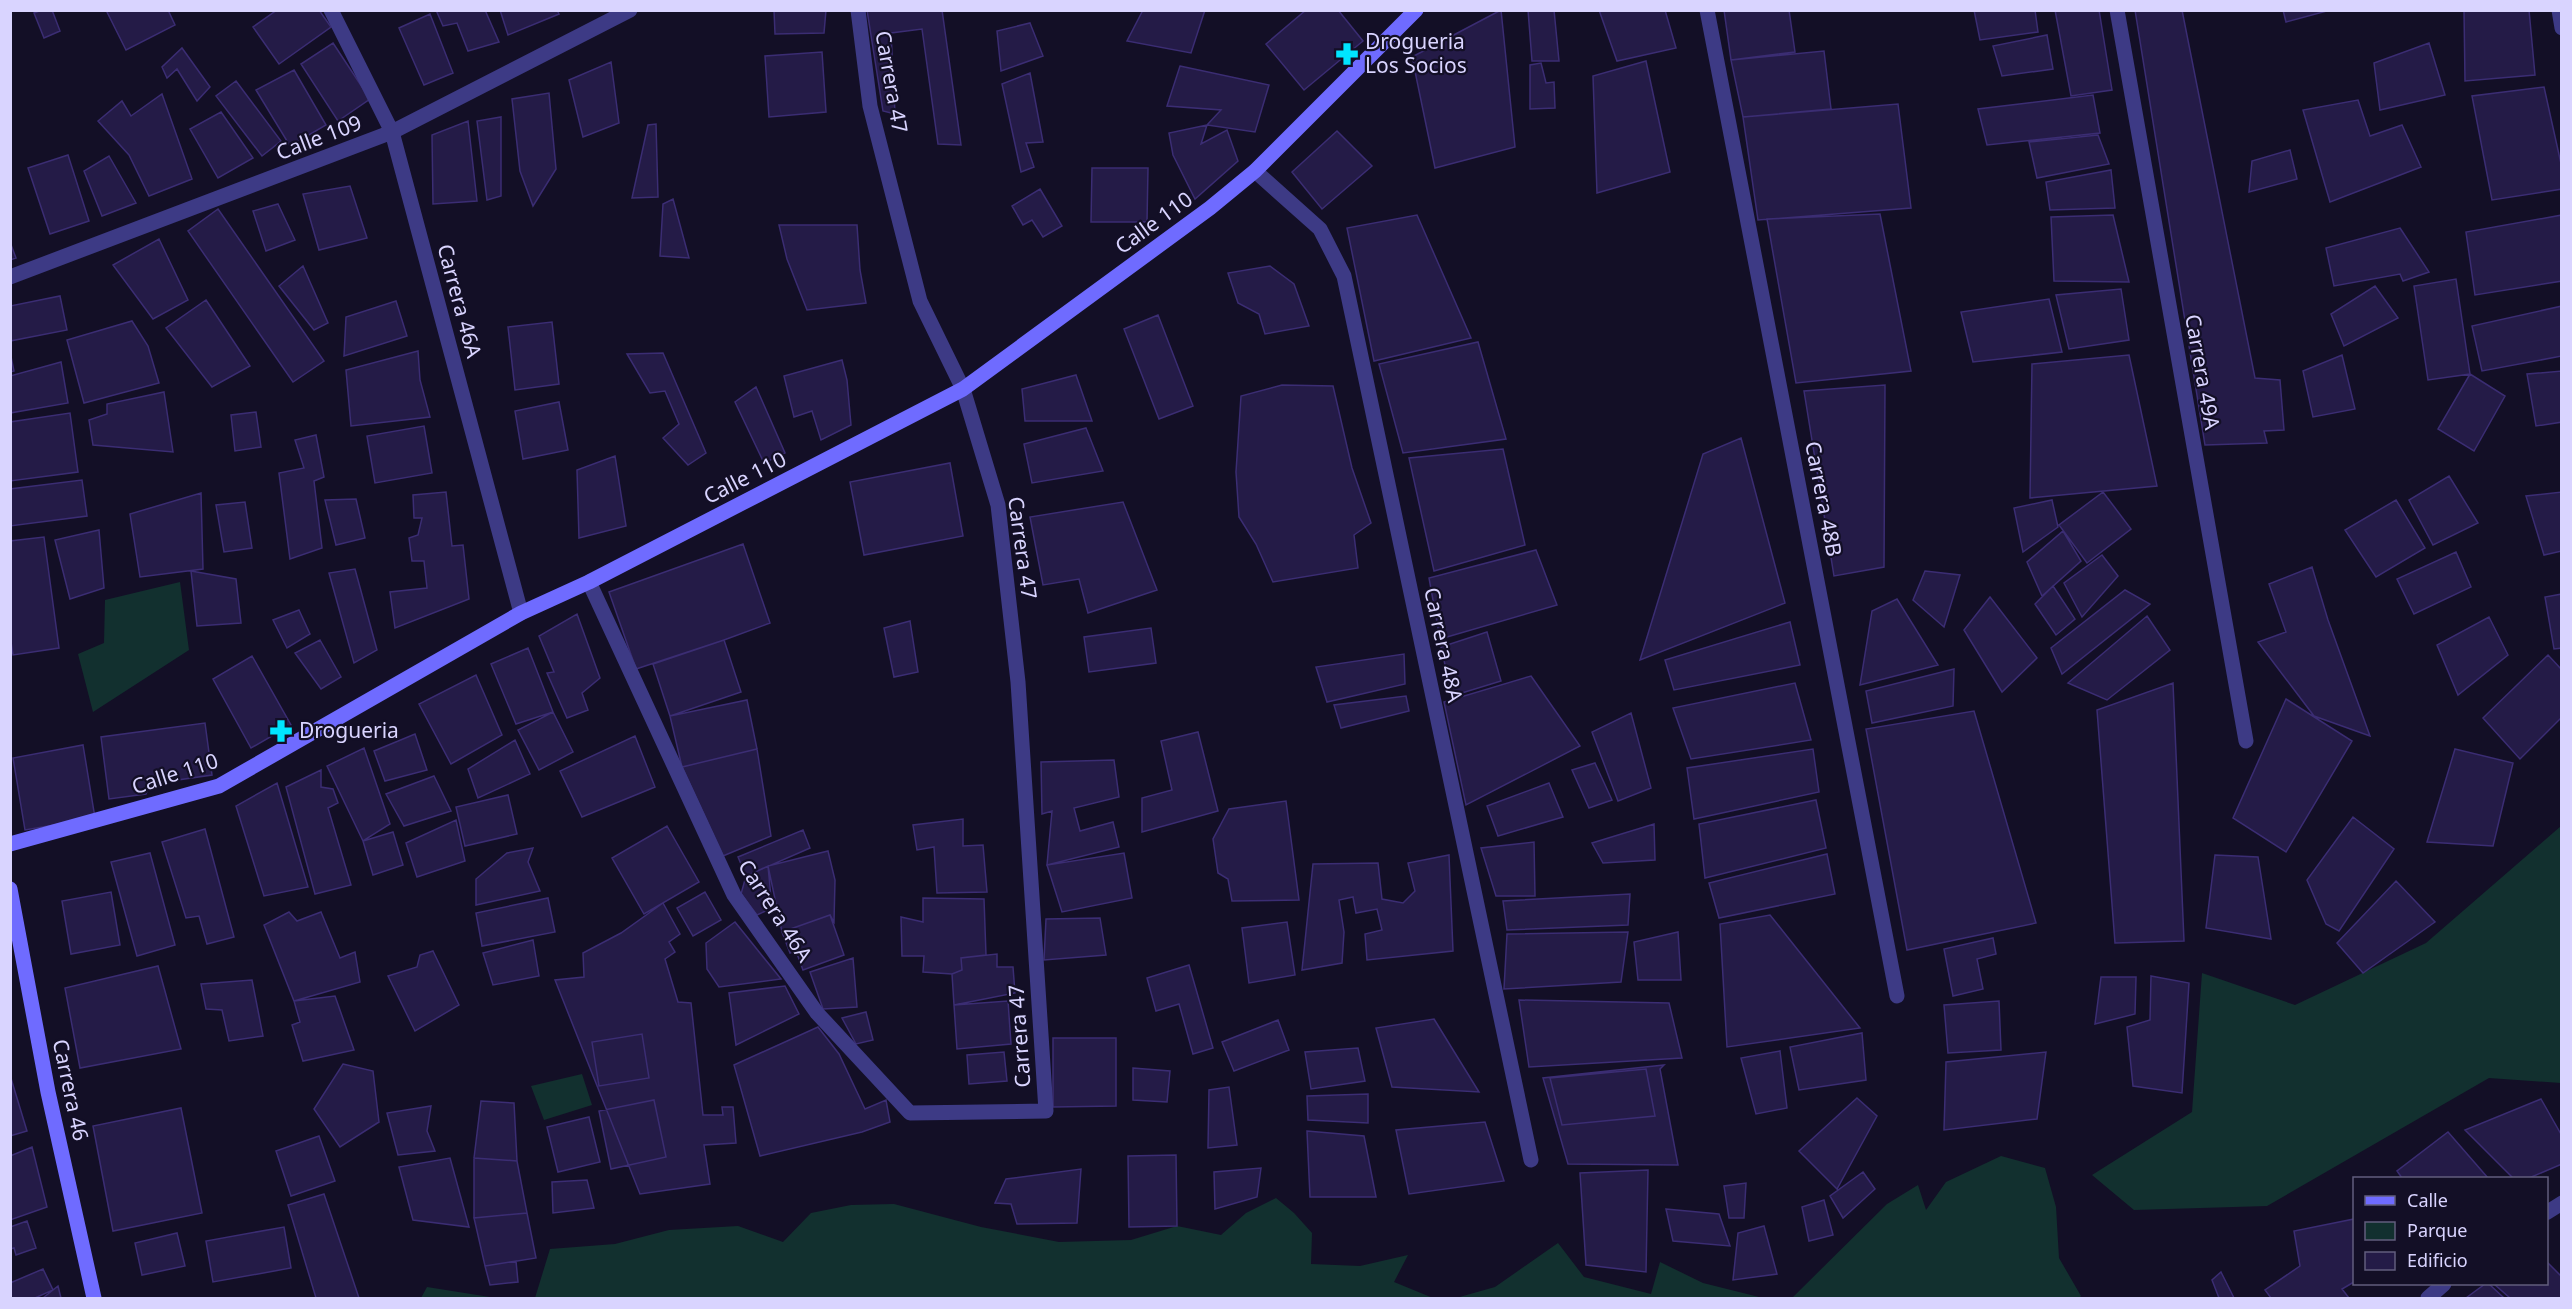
<svg xmlns="http://www.w3.org/2000/svg" width="2572" height="1309" font-family="'Noto Sans',sans-serif">
<rect width="100%" height="100%" fill="#130f26"/>
<path fill="#12302f" d="M180 582 189 650 93 712 78 654 104 643 105 600Z
M2561 826V1083L2489 1078 2267 1206 2134 1210 2092 1175 2192 1112 2202 973 2295 1005 2426 943Z
M582 1074 592 1105 544 1120 531 1086Z
M2001 1156 2045 1168 2056 1207 2059 1258 2081 1296 2079 1298H1792L1887 1204 1918 1185 1926 1210 1946 1182Z
M1276 1198 1294 1213 1312 1233 1311 1264 1360 1266 1408 1255 1394 1282 1433 1298H535L550 1249 615 1244 669 1230 738 1226 783 1242 811 1213 851 1205 894 1204 981 1227 1059 1242 1131 1240 1177 1226 1221 1235 1246 1213Z
M1558 1243 1584 1277 1651 1294 1660 1262 1703 1283 1763 1298H1456L1495 1287Z
M427 1287 496 1298H421Z"/>
<path fill="#241b47" stroke="#3b2d73" stroke-width="1.5" d="M42 10H52L60 31 44 38 34 13Z
M106 10H168L175 25 126 50Z
M277 10H319L331 27 279 64 253 27Z
M436 10H485L499 42 468 51 457 23 443 26Z
M500 10H557L559 14 508 35Z
M774 10H826L824 33 775 34Z
M867 10H942L961 145 938 144 922 29 891 33 895 114 883 111Z
M1143 10H1205L1191 53 1127 41Z
M1306 10H1338L1363 41 1304 90 1266 44Z
M1501 10 1515 147 1435 168 1412 57Z
M1528 10H1554L1559 61H1532Z
M1599 10H1665L1676 48 1617 61Z
M1724 10H1789L1795 52 1731 60Z
M1974 10H2035L2038 32 1980 40Z
M2055 10H2099L2112 90 2071 96Z
M2135 10H2182L2255 378 2280 380 2284 430 2264 431 2267 443 2205 445Z
M2283 10H2327V11L2286 22Z
M2464 10H2529L2535 75 2465 81Z
M430 14 453 73 424 85 399 28Z
M1030 23 1043 56 1001 71 997 31Z
M2047 35 2053 69 2002 76 1993 46Z
M333 43 370 99 338 121 301 64Z
M2429 43 2445 95 2380 110 2374 63Z
M182 48 210 87 197 101 177 69 167 78 162 67Z
M1824 51 1831 109 1743 117 1731 60Z
M822 52 826 112 769 117 765 56Z
M1646 61 1670 172 1597 193 1593 76Z
M611 62 619 123 583 137 569 80Z
M1541 63 1546 83 1554 82 1555 108 1530 109V65Z
M1180 66 1269 85 1255 132 1207 125 1221 110 1167 106Z
M294 70 326 125 290 146 256 90Z
M1030 73 1043 142 1026 143 1034 167 1021 172 1002 84Z
M236 81 281 141 262 156 216 96Z
M2544 87 2562 168V189L2492 200 2472 96Z
M549 93 556 169 533 206 520 171 512 99Z
M162 94 192 179 149 196 129 155 98 121 122 101 131 116Z
M2093 95 2100 133 1987 145 1978 109Z
M2358 100 2370 136 2402 125 2421 167 2330 202 2303 110Z
M1898 104 1911 208 1758 220 1743 117Z
M221 112 253 158 218 178 190 129Z
M501 117V196L487 200 477 121Z
M468 121 477 201 433 204 432 135Z
M656 124 658 197 632 198 648 125Z
M1207 125 1201 144 1227 130 1238 161 1195 199 1173 155 1169 133Z
M1337 131 1372 166 1322 209 1292 172Z
M2098 135 2109 164 2037 178 2029 142Z
M2290 150 2297 179 2249 192 2252 161Z
M68 155 89 221 50 234 28 168Z
M109 156 136 203 102 216 84 171Z
M1092 168H1148L1147 222H1091Z
M2111 170 2115 208 2050 210 2046 182Z
M350 186 367 238 319 250 303 194Z
M1040 189 1062 226 1043 237 1032 220 1023 225 1012 206Z
M673 199 689 258 660 256 663 204Z
M278 204 295 240 266 251 253 211Z
M218 209 324 361 293 382 188 231Z
M1880 214 1911 371 1796 383 1767 219Z
M1417 215 1471 338 1374 361 1347 228Z
M2113 215 2129 282 2054 281 2051 217Z
M2562 215V281L2475 295 2466 232Z
M779 225H857L860 270 866 303 807 310 787 259Z
M2400 228 2429 272 2403 281 2400 274 2334 286 2326 248Z
M159 239 188 300 153 319 113 265Z
M10 242 16 258 10 260Z
M303 266 328 323 314 330 279 286Z
M1270 266 1294 284 1309 326 1265 334 1259 314 1238 303 1228 273Z
M2456 279 2470 374 2428 380 2414 286Z
M2375 286 2398 318 2344 346 2331 314Z
M2121 289 2129 340 2069 349 2056 295Z
M60 296 67 330 10 341V306Z
M2049 299 2062 352 1973 362 1961 312Z
M206 300 250 366 212 387 166 328Z
M396 301 407 336 344 356 346 317Z
M2562 306V356L2482 371 2472 326Z
M1158 315 1193 406 1159 419 1124 329Z
M132 321 148 346 159 383 84 403 67 340Z
M552 322 559 384 515 390 508 327Z
M1478 342 1506 439 1403 453 1379 364Z
M418 351 420 380 430 417 351 426 346 370Z
M10 352 14 371 10 372Z
M663 353 706 453 688 465 663 438 679 424 665 391 650 393 627 354Z
M2129 355 2157 486 2030 498 2032 364Z
M2342 355 2355 409 2313 417 2303 371Z
M842 360 847 380 851 425 821 440 812 411 794 417 784 376Z
M61 362 68 403 10 413V376Z
M2562 371V422L2536 426 2527 374Z
M2470 374 2505 396 2474 451 2438 429Z
M1076 375 1092 421H1025L1022 389Z
M1282 385 1333 386 1352 468 1371 523 1354 535 1358 568 1273 582 1256 544 1239 517 1236 472 1241 396Z
M1885 385 1884 567 1834 576 1804 391Z
M756 387 785 453 764 463 735 402Z
M164 392 173 452 93 445 89 420 107 414V404Z
M559 402 568 450 523 459 515 411Z
M256 412 261 447 235 451 231 415Z
M70 413 78 472 10 481V422Z
M424 426 432 473 375 483 367 436Z
M1086 428 1103 471 1032 483 1024 444Z
M316 435 324 477 314 481 322 548 290 559 279 473 304 468 295 440Z
M1741 438 1785 603 1640 660 1703 454Z
M1503 449 1525 545 1434 571 1409 458Z
M615 456 626 526 579 538 577 470Z
M950 463 963 536 864 555 850 482Z
M2449 476 2478 523 2433 545 2409 500Z
M82 480 87 516 10 526V489Z
M446 492 452 546 463 545 469 599 395 628 390 592 427 588 424 561H412L409 538 418 535 422 518H414L413 495Z
M2103 492 2131 529 2087 563 2059 525Z
M2562 492V551L2544 555 2526 496Z
M201 493 203 569 140 577 130 514Z
M356 499 365 538 336 545 325 500Z
M2052 500 2058 527 2023 552 2014 508Z
M2396 500 2425 548 2376 577 2345 530Z
M245 502 252 548 224 552 216 505Z
M1123 502 1157 590 1088 613 1079 579 1043 585 1030 517Z
M99 530 104 588 70 599 55 540Z
M2063 531 2081 561 2042 596 2027 562Z
M44 537 59 648 13 655 10 635V541Z
M743 544 770 623 724 640 636 669 609 592Z
M1536 550 1557 605 1440 639 1429 578Z
M2456 552 2471 587 2414 614 2397 579Z
M2102 555 2118 576 2082 617 2064 583Z
M2312 567 2328 620 2370 736 2314 716 2258 642 2286 632 2269 584Z
M355 569 377 650 354 663 329 573Z
M191 571 236 579 241 623 197 626Z
M1925 571 1960 575 1944 627 1913 600Z
M2053 586 2075 619 2056 635 2035 604Z
M2125 590 2150 604 2062 674 2051 648Z
M2562 594V648L2554 649 2545 597Z
M1990 597 2037 658 2002 692 1964 630Z
M1897 599 1938 665 1860 685 1872 611Z
M299 610 310 634 287 648 273 620Z
M577 614 600 678 582 693 588 710 567 718 547 673 554 672 539 636Z
M2147 616 2170 650 2107 700 2068 683Z
M2489 617 2508 655 2458 695 2437 645Z
M910 621 918 672 894 677 884 628Z
M1790 622 1800 665 1674 690 1665 660Z
M1151 628 1156 663 1089 672 1084 637Z
M1487 632 1501 681 1452 696 1441 647Z
M320 640 341 677 321 689 295 653Z
M724 640 741 692 670 716 653 664Z
M528 648 553 712 516 724 491 664Z
M1404 654 1405 684 1327 702 1316 667Z
M2548 655 2562 670V717L2520 759 2483 718Z
M252 656 291 725 251 748 213 679Z
M1954 669 1953 706 1872 723 1866 691Z
M476 675 502 735 451 764 419 704Z
M1531 676 1580 746 1466 805 1444 702Z
M1795 683 1811 740 1691 759 1673 708Z
M2173 683 2184 941 2115 943 2097 710Z
M1406 696 1409 711 1341 728 1334 705Z
M2286 699 2352 741 2286 852 2233 818Z
M747 700 757 749 682 767 670 716Z
M1974 711 2036 923 1907 950 1866 729Z
M553 712 573 752 539 770 518 730Z
M1631 713 1651 788 1618 801 1592 732Z
M205 723 212 775 150 784 146 794 109 799 101 737Z
M1198 732 1218 811 1142 832V798L1172 790 1161 741Z
M415 734 427 770 385 781 374 751Z
M635 736 655 787 582 817 560 771Z
M515 740 530 774 478 798 468 769Z
M83 745 95 818 25 830 13 758Z
M364 748 390 824 363 841 327 766Z
M757 749 771 836 723 856 682 767Z
M1813 749 1819 792 1694 819 1687 768Z
M2455 749 2513 763 2493 846 2427 842Z
M1114 760 1119 797 1074 808 1080 831 1113 822 1119 847 1047 865 1052 811 1042 814 1041 762Z
M1595 763 1612 800 1589 808 1572 770Z
M321 770V787L333 789 338 803 328 808 351 885 315 894 286 787Z
M434 776 451 811 404 826 386 794Z
M277 783 308 887 264 896 236 806Z
M1549 783 1563 817 1498 836 1487 806Z
M508 795 517 834 465 846 456 807Z
M1816 800 1826 848 1705 878 1699 824Z
M1286 801 1299 900 1232 901 1228 879 1218 873 1213 839 1229 809Z
M2353 817 2394 849 2339 931 2326 924 2307 880Z
M963 819V846L983 845 987 892 937 893 934 847 917 850 913 825Z
M456 820 465 861 417 877 406 843Z
M1654 824 1655 860 1603 863 1592 843Z
M667 826 699 882 644 914 612 858Z
M205 829 234 937 207 944 199 916 186 918 162 842Z
M803 830 810 848 746 876 738 857Z
M393 832 403 865 373 875 363 841Z
M1534 842 1535 896H1496L1481 848Z
M533 848 528 862 540 891 476 905V879L507 853Z
M828 851 835 880 834 922 830 915 782 932 768 866Z
M150 853 175 945 137 956 111 862Z
M1124 853 1132 898 1062 912 1047 865Z
M1827 854 1835 894 1719 918 1709 883Z
M1449 855 1453 951 1367 960 1365 934 1382 930 1377 909 1356 913 1353 897 1339 900 1344 932 1342 963 1302 970 1313 864 1378 863 1382 899 1403 903 1415 891 1408 863Z
M2215 855 2258 857 2271 939 2206 928Z
M768 866 772 908 757 915 741 894 746 876Z
M2396 881 2435 922 2363 973 2337 943Z
M111 892 120 945 71 954 62 901Z
M705 892 721 920 693 936 677 908Z
M1630 894 1628 925 1507 930 1503 901Z
M548 898 555 932 482 946 476 913Z
M923 898 984 899 986 955 961 958 962 970 952 974 923 972 924 956H902L901 917 923 922Z
M663 903 680 934 669 942 675 952 665 959 678 1002 691 1003 703 1115H723L722 1107H733L736 1143 704 1145 710 1184 640 1194 555 980 584 977 583 953 621 933Z
M289 912 297 921 321 912 340 958 355 952 360 982 294 1001 264 925Z
M830 915 844 955 803 970 796 951 790 953 782 932Z
M1770 915 1860 1028 1727 1047 1720 924Z
M1100 918 1106 955 1044 960 1046 919Z
M735 922 781 979 719 987 707 969 706 943Z
M1287 922 1295 975 1249 983 1242 928Z
M1628 932 1621 982 1504 989 1507 934Z
M1678 932 1681 980H1638L1634 942Z
M1993 938 1996 954 1977 959 1983 989 1953 996 1944 949Z
M533 940 539 976 493 985 483 953Z
M433 951 459 1005 415 1031 388 976 417 967 420 955Z
M997 954V967H1013L1015 993 954 1005 952 974 962 970 961 958Z
M853 958 857 1007 823 1009 810 972Z
M1189 965 1213 1048 1193 1054 1179 1004 1156 1011 1147 978Z
M158 966 181 1049 80 1068 65 988Z
M2151 976 2189 983 2182 1093 2133 1086 2127 1027 2150 1020Z
M2101 977H2136L2135 1014 2095 1024Z
M252 980 263 1036 229 1041 222 1010 206 1009 201 984Z
M785 986 799 1014 736 1045 729 993Z
M335 996 354 1050 303 1061 292 1025 300 1022 294 1001Z
M1519 1000 1669 1003 1682 1058 1529 1067Z
M1008 1001 1011 1044 957 1049 954 1005Z
M1999 1001 2001 1050 1948 1053 1944 1005Z
M866 1012 873 1040 856 1044 842 1018Z
M1434 1019 1479 1092 1392 1087 1376 1028Z
M1278 1020 1289 1050 1234 1071 1222 1042Z
M818 1027 839 1054 865 1109 886 1100 890 1122 862 1132 760 1156 734 1065Z
M1862 1033 1866 1080 1799 1090 1790 1047Z
M642 1034 649 1078 599 1086 592 1042Z
M1053 1038H1116V1106L1053 1107Z
M1358 1048 1365 1081 1311 1089 1305 1052Z
M1780 1051 1787 1108 1756 1114 1741 1058Z
M1004 1052 1007 1081 969 1084 967 1055Z
M2046 1052 2037 1119 1944 1130 1946 1062Z
M343 1064 373 1071 379 1122 340 1147 314 1109Z
M1664 1065 1660 1069 1678 1165 1568 1164 1543 1078Z
M1133 1068 1170 1071 1167 1102 1133 1100Z
M1646 1069 1655 1116 1562 1125 1550 1078Z
M10 1075 27 1131 10 1136Z
M1229 1087 1237 1145 1208 1148 1209 1090Z
M1368 1094V1123L1308 1120 1307 1096Z
M1857 1098 1877 1116 1837 1189 1799 1151Z
M2541 1099 2562 1136V1164L2529 1178H2513L2465 1130Z
M654 1100 666 1157 611 1169 599 1111Z
M481 1101 514 1103 517 1161 474 1158Z
M431 1106 427 1131 435 1151 398 1155 387 1113Z
M181 1108 202 1213 113 1231 93 1126Z
M589 1117 600 1162 558 1172 547 1127Z
M1485 1122 1504 1181 1409 1194 1396 1130Z
M1307 1131 1364 1136 1376 1197H1310Z
M2448 1132 2488 1178H2402L2397 1171Z
M319 1136 335 1181 291 1196 276 1151Z
M32 1147 47 1207 10 1220V1156Z
M1176 1155 1177 1226 1129 1227 1128 1156Z
M450 1158 469 1227 413 1220 399 1167Z
M474 1158 517 1161 527 1213 474 1218Z
M1261 1168 1257 1197 1215 1209 1214 1172Z
M1081 1169 1077 1223 1017 1224 1011 1204 995 1203 1006 1179Z
M1648 1170 1646 1272 1586 1265 1580 1173Z
M1863 1172 1875 1189 1843 1218 1830 1196Z
M587 1180 594 1208 553 1213 552 1182Z
M1746 1183 1744 1218H1729L1724 1186Z
M324 1194 359 1298H316L288 1205Z
M1824 1200 1833 1235 1809 1241 1802 1207Z
M1666 1209 1719 1214 1730 1246 1673 1241Z
M527 1213 536 1258 485 1266 474 1218Z
M2354 1219V1282L2342 1289 2349 1298H2271L2265 1290 2300 1266 2294 1231Z
M27 1221 36 1248 16 1255 14 1248 10 1249V1227Z
M1764 1226 1777 1274 1733 1280 1738 1233Z
M284 1227 291 1268 213 1282 206 1241Z
M177 1233 185 1266 142 1275 135 1243Z
M516 1261 518 1282 490 1285 485 1266Z
M2546 1261 2562 1277V1298H2510L2494 1284H2546Z
M43 1269 53 1290 35 1298H10V1283Z
M2221 1272 2234 1298H2219L2212 1280Z
M2485 1284H2489L2504 1298H2466Z
M58 1286 61 1298H43Z"/>
<g fill="none" stroke-linecap="round" stroke-linejoin="round">
<path stroke="#3d3a85" stroke-width="15" d="M331 10 392 132 521 613
M1707 10 1897 996
M2117 10 2246 741
M2559 10 2562 28
M1255 171 1320 229 1344 276 1531 1160
M10 277 392 132 630 10
M589 582 734 895 817 1013 910 1113 1046 1111 1018 682 998 505 963 389 920 301 870 106 858 10
M2546 1213 2562 1203
M2428 1298 2444 1284"/>
<path stroke="#6f6bff" stroke-width="15" d="M10 844 219 786 521 613 589 582 963 389 1210 208 1255 171 1416 10
M10 889 48 1092 94 1298"/>
</g>
<defs>
<g id="pharmacy-bare" transform="scale(1.8)"><path d="M-2-6h4v4h4v4h-4v4h-4v-4h-4v-4h4Z" fill="#00e5ff" stroke="#130f26" stroke-width="2.5" paint-order="stroke"/></g>
</defs>
<g fill-rule="evenodd">
<use href="#pharmacy-bare" x="1347" y="54"/>
<use href="#pharmacy-bare" x="281" y="731"/>
</g>
<g text-anchor="middle" stroke-width="4.5" stroke-linejoin="round" paint-order="stroke">
<g font-size="21" fill="#d9d4ff" stroke="#130f26" text-anchor="start">
<text x="1365" y="49">Drogueria<tspan x="1365" dy="24">Los Socios</tspan></text>
<text x="299" y="738">Drogueria</text>
</g>
<g font-size="21" fill="#d9d4ff" stroke="#130f26">
<text transform="translate(891 82) rotate(80)" y="7">Carrera 47</text>
<text transform="translate(319 138) rotate(-21)" y="7">Calle 109</text>
<text transform="translate(1154 223) rotate(-36)" y="7">Calle 110</text>
<text transform="translate(459 301) rotate(75)" y="7">Carrera 46A</text>
<text transform="translate(2202 372) rotate(80)" y="7">Carrera 49A</text>
<text transform="translate(745 478) rotate(-27)" y="7">Calle 110</text>
<text transform="translate(1823 499) rotate(79)" y="7">Carrera 48B</text>
<text transform="translate(1022 548) rotate(82)" y="7">Carrera 47</text>
<text transform="translate(1443 645) rotate(78)" y="7">Carrera 48A</text>
<text transform="translate(175 774) rotate(-18)" y="7">Calle 110</text>
<text transform="translate(775 911) rotate(57)" y="7">Carrera 46A</text>
<text transform="translate(1020 1036) rotate(-94)" y="7">Carrera 47</text>
<text transform="translate(70 1090) rotate(78)" y="7">Carrera 46</text>
</g>
</g>
<rect width="2572" height="1309" fill="none" stroke="#d9d4ff" stroke-width="24"/>
<rect x="2353" y="1177" width="195" height="108" fill="#130f26" stroke="#625e7d" stroke-width="1.5"/>
<rect x="2365" y="1196" width="30" height="9" fill="#6f6bff" stroke="#625e7d" stroke-width="1.5"/>
<text x="2407" y="1207" font-size="18" fill="#d9d4ff">Calle</text>
<rect x="2365" y="1222" width="30" height="18" fill="#12302f" stroke="#625e7d" stroke-width="1.5"/>
<text x="2407" y="1237" font-size="18" fill="#d9d4ff">Parque</text>
<rect x="2365" y="1252" width="30" height="18" fill="#241b47" stroke="#625e7d" stroke-width="1.5"/>
<text x="2407" y="1267" font-size="18" fill="#d9d4ff">Edificio</text>
</svg>
